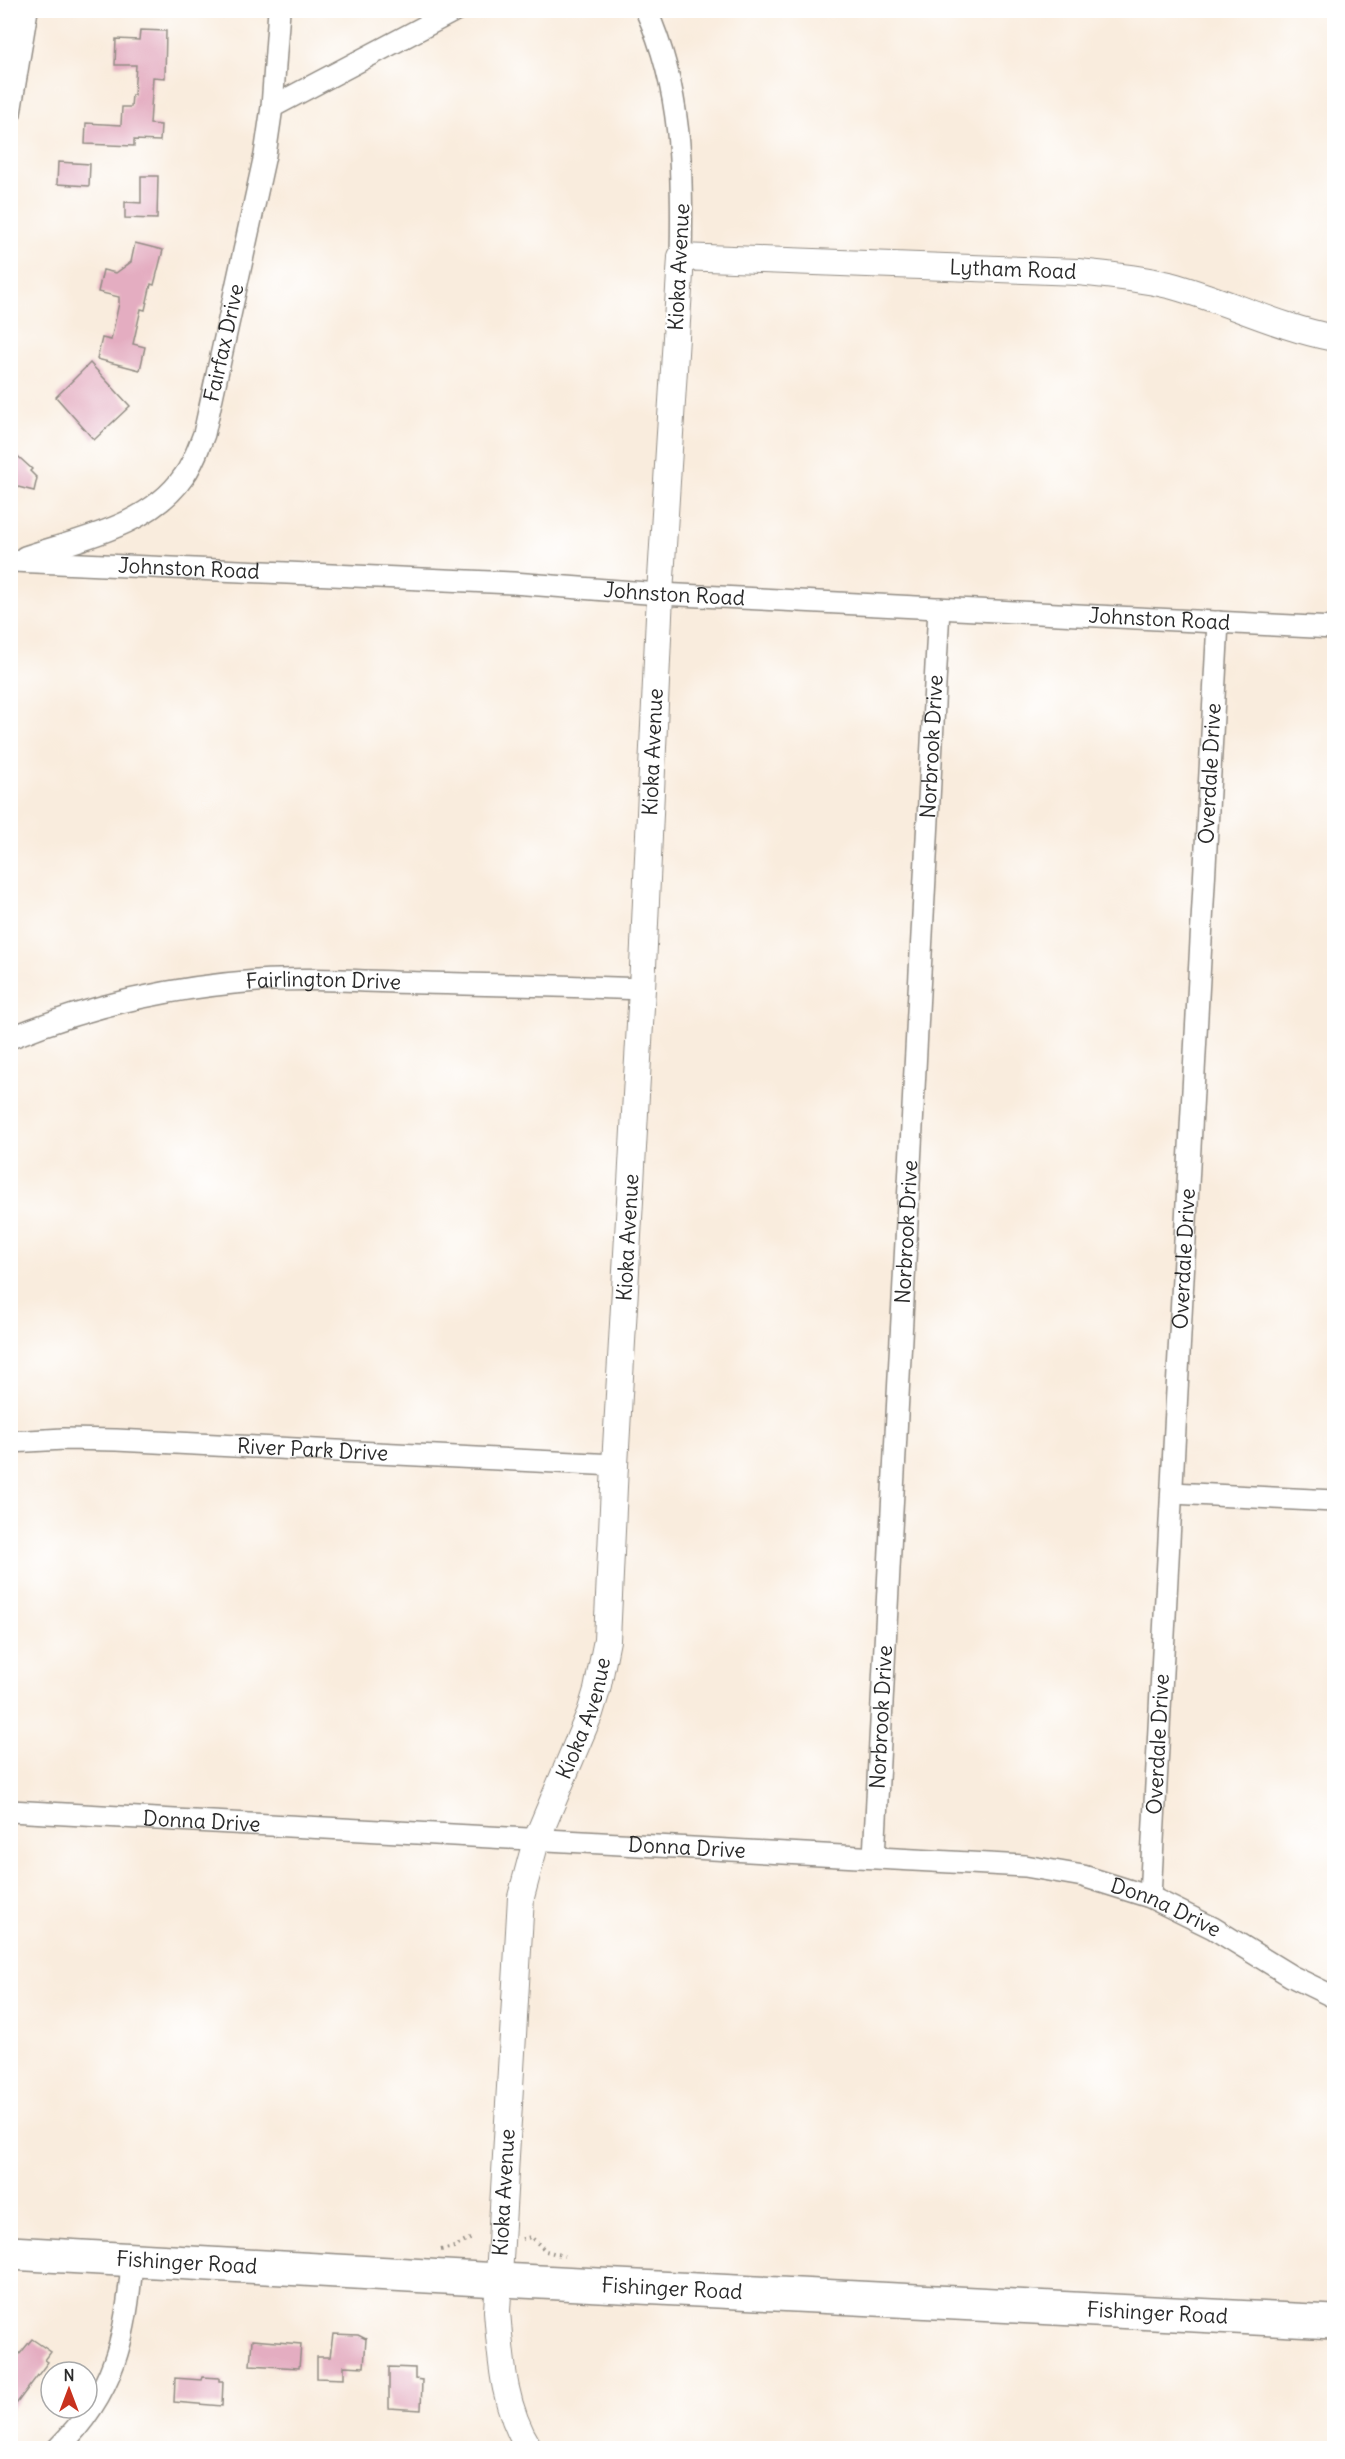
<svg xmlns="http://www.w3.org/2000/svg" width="1345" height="2459" font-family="Delius,sans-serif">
<rect width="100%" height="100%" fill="#fff"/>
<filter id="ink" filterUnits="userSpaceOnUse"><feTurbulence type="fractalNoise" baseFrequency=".0167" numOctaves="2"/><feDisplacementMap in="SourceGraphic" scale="12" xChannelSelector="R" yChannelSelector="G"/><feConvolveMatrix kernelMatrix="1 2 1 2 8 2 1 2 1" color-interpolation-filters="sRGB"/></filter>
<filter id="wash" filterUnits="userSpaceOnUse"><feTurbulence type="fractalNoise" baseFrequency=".008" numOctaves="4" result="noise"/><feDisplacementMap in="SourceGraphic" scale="24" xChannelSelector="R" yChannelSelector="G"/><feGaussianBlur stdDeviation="1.35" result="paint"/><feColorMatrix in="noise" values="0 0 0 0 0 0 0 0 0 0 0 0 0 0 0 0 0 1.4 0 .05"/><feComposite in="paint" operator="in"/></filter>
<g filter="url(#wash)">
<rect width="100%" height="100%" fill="#f9ecdd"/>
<g id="blocks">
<path fill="#e4adc1" d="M140 30 166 31 165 78 153 77 150 124 161 125 160 141 134 140V146L85 144 86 123 121 125 122 107H131L132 95H134L136 65H115L116 39 139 40Z
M58 162 90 164 89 186 57 184Z
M141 176H158L157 219 125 218V202L141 203Z
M135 243 163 250 154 285 151 284 145 310 141 309 133 344 145 347 140 370 97 359 102 338 111 340 119 303V297L98 292 103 270 116 273 131 262Z
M90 363 130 406 94 440 56 397Z
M10 449 32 469 30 471 37 478 34 491 10 485Z
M333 2334 358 2335 366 2339 364 2367 344 2366V2379L317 2378V2357H330Z
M32 2339 51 2352 45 2360 48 2362 10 2412V2366Z
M252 2340 301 2344 299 2368 250 2365Z
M389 2367 415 2368V2379L422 2380 421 2410 389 2408Z
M202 2377 219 2378V2381H223L222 2406 174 2402 175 2378 201 2380Z"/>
</g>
</g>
<g filter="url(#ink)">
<use href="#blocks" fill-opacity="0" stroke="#928c84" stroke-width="1.5"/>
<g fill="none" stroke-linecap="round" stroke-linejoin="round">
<g stroke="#928c84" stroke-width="24">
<g id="minor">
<path d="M646 10C682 89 683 172 681 257"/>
<path d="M272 107 456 10"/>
<path d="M10 113 27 10"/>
<path id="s1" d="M25 557C79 539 150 526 184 476 193 464 198 449 204 434L265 155 272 107 279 10"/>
<path id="s2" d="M13 561 513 583 660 594 1334 628"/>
<path id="s3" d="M10 1038C88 1006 173 987 257 981 313 977 369 982 425 983 497 985 570 986 642 989"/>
<path id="s4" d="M10 1442 64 1439 116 1440 615 1465"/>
<path d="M1172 1493 1334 1501"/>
<path id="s5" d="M10 1811 1025 1866 1083 1876 1150 1897 1213 1928 1291 1976 1334 1997"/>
<path id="s6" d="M874 1857 939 608"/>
<path id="s7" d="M1150 1897 1218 622"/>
<path d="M58 2448C114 2393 127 2336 132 2260"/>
</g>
</g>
<g stroke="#928c84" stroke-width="28">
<g id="tertiary">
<path id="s8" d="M529 2448C503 2407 501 2359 497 2311L521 1897 536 1841 590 1713 597 1690 607 1640 615 1465 642 989 660 594 681 257 1078 272C1109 275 1139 278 1169 285 1225 300 1277 327 1334 338"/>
</g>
</g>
<g stroke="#928c84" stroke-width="36">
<g id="primary">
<path id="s9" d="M10 2253 499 2280 1334 2322"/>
</g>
</g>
<path stroke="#928c84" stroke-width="4" stroke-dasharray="1.5 4.5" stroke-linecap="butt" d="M522 2239 531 2237 546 2251 564 2256
M441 2250 454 2247 474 2237"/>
<use href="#minor" stroke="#fff" stroke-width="21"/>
<use href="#tertiary" stroke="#fff" stroke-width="26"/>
<use href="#primary" stroke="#fff" stroke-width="33"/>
</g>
</g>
<g text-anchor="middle" stroke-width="5" stroke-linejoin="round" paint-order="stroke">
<g font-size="21" fill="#2b2b2b" stroke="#fff">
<text transform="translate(679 267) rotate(-87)" y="7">Kioka Avenue</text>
<text dy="7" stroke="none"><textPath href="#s8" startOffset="2546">Lytham Road</textPath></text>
<text dy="7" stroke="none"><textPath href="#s1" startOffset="322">Fairfax Drive</textPath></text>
<text dy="7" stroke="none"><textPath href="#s2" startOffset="176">Johnston Road</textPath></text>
<text dy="7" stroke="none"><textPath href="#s2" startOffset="662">Johnston Road</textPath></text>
<text dy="7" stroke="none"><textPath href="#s2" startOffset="1148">Johnston Road</textPath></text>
<text dy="7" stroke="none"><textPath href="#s6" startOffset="1112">Norbrook Drive</textPath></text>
<text dy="7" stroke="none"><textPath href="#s8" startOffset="1718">Kioka Avenue</textPath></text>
<text dy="7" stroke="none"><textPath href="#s7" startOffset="1125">Overdale Drive</textPath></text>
<text dy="7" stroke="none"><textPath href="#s3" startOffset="321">Fairlington Drive</textPath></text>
<text dy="7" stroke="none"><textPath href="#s6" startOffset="626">Norbrook Drive</textPath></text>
<text dy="7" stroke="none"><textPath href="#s8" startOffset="1232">Kioka Avenue</textPath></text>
<text dy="7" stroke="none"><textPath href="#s7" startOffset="639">Overdale Drive</textPath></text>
<text dy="7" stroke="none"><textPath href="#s4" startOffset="303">River Park Drive</textPath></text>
<text dy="7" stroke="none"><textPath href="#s8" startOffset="747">Kioka Avenue</textPath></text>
<text dy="7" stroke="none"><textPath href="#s6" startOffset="140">Norbrook Drive</textPath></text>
<text dy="7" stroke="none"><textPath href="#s7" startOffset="153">Overdale Drive</textPath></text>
<text dy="7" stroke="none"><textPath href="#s5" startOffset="192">Donna Drive</textPath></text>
<text dy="7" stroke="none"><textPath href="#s5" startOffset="678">Donna Drive</textPath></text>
<text dy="7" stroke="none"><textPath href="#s5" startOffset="1164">Donna Drive</textPath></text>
<text dy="7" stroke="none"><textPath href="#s8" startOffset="261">Kioka Avenue</textPath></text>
<text dy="7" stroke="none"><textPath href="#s9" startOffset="177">Fishinger Road</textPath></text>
<text dy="7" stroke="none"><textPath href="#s9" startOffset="663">Fishinger Road</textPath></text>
<text dy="7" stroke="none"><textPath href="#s9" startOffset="1149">Fishinger Road</textPath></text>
</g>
</g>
<rect width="1345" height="2459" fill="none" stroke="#fff" stroke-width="36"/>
<g transform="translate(69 2390)"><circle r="28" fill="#ffffff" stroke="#aaaaaa" stroke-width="1.5"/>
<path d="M0-4.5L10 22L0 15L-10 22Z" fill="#c8321e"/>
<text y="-9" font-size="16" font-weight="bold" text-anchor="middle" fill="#2b2b2b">N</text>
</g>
</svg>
